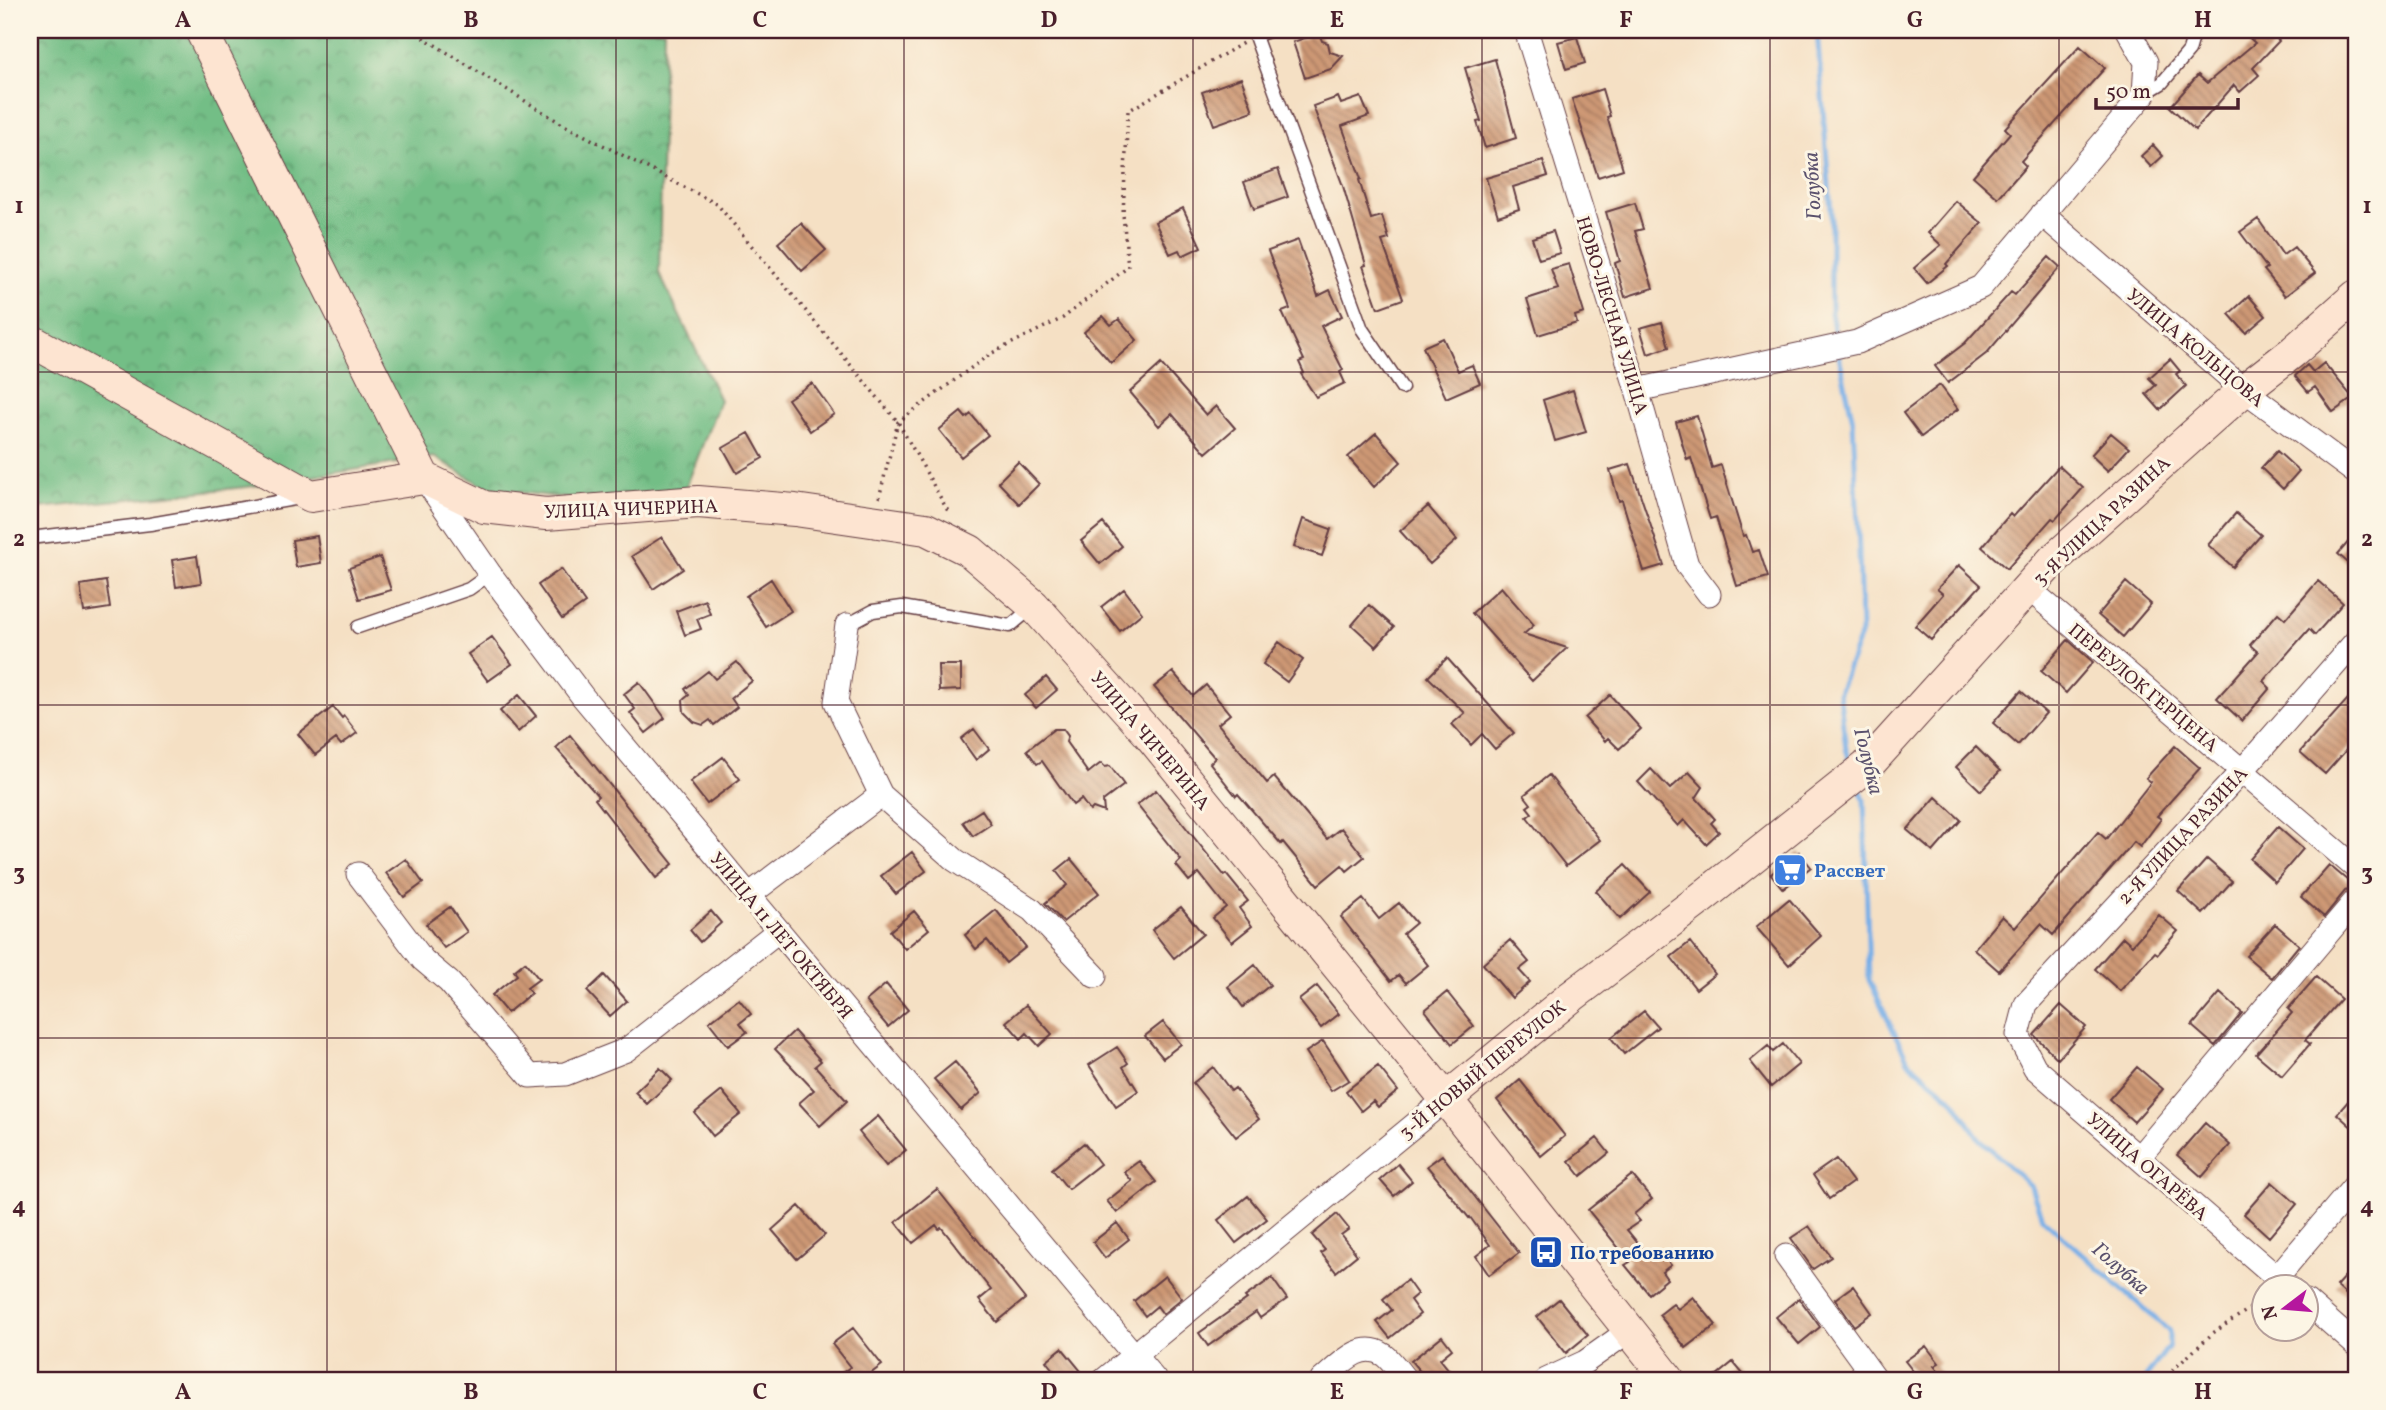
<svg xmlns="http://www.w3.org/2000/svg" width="2386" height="1410" font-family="Vollkorn,serif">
<defs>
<pattern id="forest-crowns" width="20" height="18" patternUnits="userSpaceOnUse" patternTransform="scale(1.75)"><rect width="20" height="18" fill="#73be86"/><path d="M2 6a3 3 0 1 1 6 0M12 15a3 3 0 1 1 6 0" fill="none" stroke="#609a6e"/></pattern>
<pattern id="building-back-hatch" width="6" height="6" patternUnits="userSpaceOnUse" patternTransform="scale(1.75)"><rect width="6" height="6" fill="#cd9875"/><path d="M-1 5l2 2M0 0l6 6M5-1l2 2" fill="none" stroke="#a87b60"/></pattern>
</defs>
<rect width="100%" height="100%" fill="#fcf5e5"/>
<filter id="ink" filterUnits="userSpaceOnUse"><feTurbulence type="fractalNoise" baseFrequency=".0143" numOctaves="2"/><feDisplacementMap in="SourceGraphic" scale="14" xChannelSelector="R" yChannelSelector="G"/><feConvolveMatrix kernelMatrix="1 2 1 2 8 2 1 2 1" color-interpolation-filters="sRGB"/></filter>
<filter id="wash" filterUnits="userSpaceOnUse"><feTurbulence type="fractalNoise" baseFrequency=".00686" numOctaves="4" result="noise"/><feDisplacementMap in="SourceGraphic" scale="28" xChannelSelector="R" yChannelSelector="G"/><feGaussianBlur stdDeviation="1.57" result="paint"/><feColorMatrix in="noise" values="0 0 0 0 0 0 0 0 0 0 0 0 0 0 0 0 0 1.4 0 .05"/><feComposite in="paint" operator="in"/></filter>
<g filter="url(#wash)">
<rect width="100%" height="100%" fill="#f5e0c4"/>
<path fill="url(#forest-crowns)" stroke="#5e6e58" stroke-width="2" d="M30 30H664L659 273 720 400 685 490 581 500 487 488 434 457 246 487 30 509Z"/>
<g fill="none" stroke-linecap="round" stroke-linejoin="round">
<path stroke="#78afe7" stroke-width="5" d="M1817 30 1831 212V313L1836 341
M1838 351 1853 421 1859 549 1861 633 1839 692 1846 749 1851 764
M1859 787 1864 800 1869 980 1908 1061 1954 1101 1978 1137 2031 1187 2042 1218 2169 1331V1346L2144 1380"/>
</g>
<g id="blocks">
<path fill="url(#building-back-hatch)" d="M2241 30H2267L2279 41 2253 68 2259 75 2240 92 2234 85 2195 130 2170 107 2198 75 2207 83 2255 43Z
M1319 33 1322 41 1328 43 1330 52 1343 56 1331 69 1305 78 1293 42Z
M1577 37 1585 63 1566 69 1558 42Z
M2080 46 2105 68 2021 161 2026 166 1998 198 1973 176 2010 133 2005 128Z
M1495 59 1516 138 1485 148 1477 122 1481 121 1465 68Z
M1241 78 1253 111 1214 125 1202 92Z
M1602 89 1610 116 1607 117 1623 169 1598 177 1572 99Z
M1338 97 1341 104 1361 97 1369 116 1342 126 1361 179 1359 180 1371 219 1382 216 1389 239 1382 241 1403 299 1378 308 1363 266 1366 265 1343 186 1313 106Z
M2153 145 2163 156 2151 167 2141 156Z
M1543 161 1548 176 1513 187 1519 209 1498 216 1486 178Z
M1278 169 1288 197 1254 209 1244 182Z
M1956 201 1982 223 1946 264 1948 266 1927 283 1914 268 1941 245 1928 233Z
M1635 203 1643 229 1635 231 1653 288 1625 297 1615 263 1620 261 1606 212Z
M1183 208 1201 247 1182 256 1179 250 1170 254 1155 222Z
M2258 219 2283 255 2294 247 2315 273 2285 296 2264 270 2267 268 2240 232Z
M801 223 826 250 802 271 778 243Z
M1553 231 1560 253 1539 259 1532 238Z
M1298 240 1318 296 1330 290 1342 316 1321 326 1343 370 1340 372 1345 383 1316 397 1301 374 1304 373 1299 362 1304 360 1282 312 1290 309 1268 251Z
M2049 257 2060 267 1987 353 1948 383 1935 366 1965 343 2011 292 2015 295Z
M1569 264 1584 313 1575 316 1577 323 1538 335 1527 299 1558 289 1551 269Z
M2249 296 2266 316 2246 333 2229 314Z
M1103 316 1111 325 1119 319 1137 340 1111 363 1084 332Z
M1662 322 1669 347 1648 354 1640 328Z
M1443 338 1458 371 1472 365 1480 383 1446 398 1423 347Z
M2170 359 2180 371 2176 374 2186 386 2160 410 2146 394 2156 385 2149 378Z
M2324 363 2353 398 2333 412 2315 387 2308 392 2295 376 2307 365 2313 372Z
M1161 364 1206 415 1216 406 1235 428 1206 453 1172 414 1159 426 1130 392Z
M812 383 834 414 810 431 788 399Z
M1940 385 1958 409 1921 437 1903 413Z
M1573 390 1586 432 1555 441 1543 400Z
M961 412 966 418 971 414 988 435 961 457 939 430Z
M1697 416 1712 468 1721 465 1743 536 1746 535 1752 552 1759 550 1768 577 1737 586 1716 517 1710 519 1691 458 1687 460 1676 422Z
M749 433 763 458 737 473 723 448Z
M1376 433 1401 462 1374 487 1348 457Z
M2111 433 2129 448 2108 471 2091 455Z
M2277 451 2299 471 2283 489 2261 468Z
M1018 462 1039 484 1019 504 998 482Z
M1630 464 1664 565 1644 571 1622 500 1619 501 1610 470Z
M2059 466 2083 488 2055 520 2052 518 2007 569 1982 547 2010 514 2013 517Z
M1428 506 1457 540 1430 564 1400 531Z
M2236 513 2261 535 2233 567 2208 545Z
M1303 519 1331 529 1322 556 1294 547Z
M1103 523 1122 546 1100 564 1081 541Z
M2356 533V570L2338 554Z
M317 536 321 563 296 567 292 540Z
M662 537 683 569 653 589 632 556Z
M197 556 201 583 176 587 172 560Z
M380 557 391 590 359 599 349 568Z
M1959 565 1981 585 1931 640 1915 626 1943 594 1937 589Z
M561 569 585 603 562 619 538 585Z
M771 579 791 611 766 627 746 596Z
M106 581 110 608 84 612 80 585Z
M2318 581 2343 603 2315 635 2309 629 2263 681 2270 688 2242 721 2217 698 2258 652 2250 645 2278 613 2285 619Z
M2126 582 2151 604 2123 637 2098 615Z
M1501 587 1534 625 1524 634 1567 648 1532 681 1472 613Z
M1124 589 1142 613 1120 631 1101 607Z
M705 600 710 614 697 619 701 629 685 635 676 611Z
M1369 605 1394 627 1376 647 1352 625Z
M492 637 512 664 488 681 468 654Z
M2068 640 2093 662 2066 693 2041 671Z
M1279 642 1303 660 1287 682 1263 664Z
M1447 658 1514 733 1495 749 1482 734 1471 745 1452 724 1465 713 1428 677Z
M737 662 752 681 731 698 737 707 714 725 710 720 703 725 694 722 684 712 683 700 689 695 685 689 708 671 715 679Z
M938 665H961V690L939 691Z
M1173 672 1193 696 1206 685 1230 714 1218 724 1267 783 1274 777 1327 839 1341 828 1364 857 1347 871 1342 865 1318 885 1283 842 1281 844 1238 794 1236 796 1210 763 1215 758 1154 687Z
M1046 677 1057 690 1036 708 1025 695Z
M639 682 665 718 646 733 630 713 635 709 624 694Z
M2356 690V739L2325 774 2300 752Z
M2021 691 2046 713 2018 745 1993 723Z
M519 695 536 716 518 732 500 711Z
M1610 695 1641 729 1619 749 1608 738 1605 741 1585 718Z
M333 707 342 718 344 716 357 733 341 745 336 739 315 755 298 734Z
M974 729 989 749 976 760 961 739Z
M1054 729H1063L1068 736 1066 742 1088 773 1101 763 1105 767 1110 766 1124 785 1103 801 1104 812 1093 808 1090 811 1081 799 1073 805 1042 761 1037 764 1027 750Z
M570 735 673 864 656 878 595 799 598 796 556 748Z
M2175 746 2200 768 2157 816 2161 819 2140 847 2134 842 2053 935 2041 924 1999 971 1974 949 2002 916 2015 928 2098 832 2106 839 2151 782 2146 778Z
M1976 747 2000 771 1981 791 1956 767Z
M723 757 740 779 707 804 690 782Z
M1651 769 1670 789 1689 772 1703 787 1696 798 1715 819 1711 823 1719 832 1706 844 1684 820 1678 826 1638 782Z
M1549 775 1600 840 1566 866 1527 817 1532 813 1527 807 1531 804 1524 795Z
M1156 790 1224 875 1226 874 1248 901 1239 908 1252 926 1232 942 1213 918 1226 907 1199 873 1189 881 1176 865 1181 860 1137 805Z
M1936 797 1961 820 1933 852 1907 830Z
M982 810 991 824 973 836 963 822Z
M2278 827 2303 849 2275 882 2250 859Z
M912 852 926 871 896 894 881 876Z
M1799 852 1811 867 1783 889 1771 874Z
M406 859 423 883 404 897 386 873Z
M1071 859 1099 893 1063 922 1045 903 1067 885 1056 871Z
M2207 859 2232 881 2203 914 2178 891Z
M1625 865 1650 892 1620 919 1596 891Z
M2329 865 2354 886 2345 891 2324 917 2301 897Z
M1363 899 1379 919 1399 903 1416 923 1403 934 1428 965 1406 983 1399 975 1391 981 1341 917Z
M1789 899 1821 936 1789 965 1756 927Z
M450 907 467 932 444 948 426 924Z
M1181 907 1203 934 1174 958 1152 930Z
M996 910 1026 947 1006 963 987 940 976 949 965 935Z
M711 911 721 923 700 942 690 930Z
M914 911 929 929 905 949 890 931Z
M2159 915 2178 931 2158 954 2155 952 2120 991 2095 969 2123 937 2132 945Z
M2275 924 2299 945 2272 978 2246 956Z
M1510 940 1529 962 1519 970 1530 982 1512 998 1483 964Z
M1690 942 1715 974 1696 989 1671 957Z
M525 962 539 979 527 988 531 993 507 1013 492 995 517 975 514 971Z
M1255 965 1270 985 1243 1007 1228 987Z
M604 975 627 1001 610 1016 587 991Z
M2316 977 2341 999 2305 1040 2310 1044 2282 1076 2256 1054 2292 1013 2288 1009Z
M886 984 908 1010 888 1027 866 1001Z
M1317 986 1339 1014 1321 1028 1299 1000Z
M1447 992 1474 1026 1452 1044 1425 1010Z
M2220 993 2242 1013 2215 1046 2192 1026Z
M739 999 751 1014 740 1023 747 1032 728 1046 709 1022Z
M1026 1005 1052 1034 1039 1046 1027 1033 1021 1039 1006 1022Z
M2061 1005 2086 1027 2058 1059 2034 1035Z
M1644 1011 1658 1027 1624 1054 1611 1038Z
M1163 1022 1181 1044 1163 1058 1145 1036Z
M794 1031 821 1061 815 1066 847 1101 820 1126 799 1103 814 1090 775 1049Z
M1323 1041 1349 1080 1331 1091 1306 1052Z
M1783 1044 1799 1064 1771 1087 1750 1061 1768 1046 1773 1052Z
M1117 1047 1128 1063 1123 1067 1138 1091 1116 1106 1089 1065Z
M955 1062 981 1093 961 1110 934 1079Z
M1378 1066 1398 1091 1378 1107 1373 1101 1361 1111 1346 1091Z
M1213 1067 1231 1091 1235 1088 1259 1119 1236 1137 1193 1083Z
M2137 1067 2163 1089 2134 1122 2109 1099Z
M660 1068 672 1080 647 1104 635 1092Z
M1520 1080 1565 1136 1541 1156 1497 1100Z
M722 1091 741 1114 713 1136 695 1113Z
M2356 1092V1131L2337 1114Z
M878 1116 906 1150 886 1166 859 1132Z
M2205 1123 2230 1145 2202 1177 2177 1155Z
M1597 1138 1609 1153 1581 1176 1569 1161Z
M1084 1143 1100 1164 1068 1189 1052 1169Z
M1442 1155 1519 1253 1489 1275 1476 1256 1490 1245 1470 1217 1469 1218 1427 1166Z
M1836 1159 1853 1182 1829 1199 1813 1175Z
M1139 1161 1156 1182 1117 1213 1107 1201 1132 1181 1124 1172Z
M1398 1164 1412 1181 1394 1196 1380 1180Z
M1632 1175 1652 1199 1634 1214 1640 1221 1627 1230 1649 1257 1658 1250 1671 1265 1662 1272 1667 1279 1649 1294 1625 1265 1630 1262 1588 1210Z
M2272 1182 2297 1204 2269 1237 2244 1214Z
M937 1189 1025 1299 997 1322 979 1300 991 1290 941 1227 939 1229 936 1225 913 1243 896 1222Z
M1248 1196 1267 1219 1236 1243 1218 1220Z
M799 1206 825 1235 797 1259 772 1230Z
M1337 1214 1349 1229 1341 1235 1357 1255 1336 1272 1321 1253 1325 1250 1312 1235Z
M1117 1223 1129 1239 1105 1258 1093 1242Z
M1809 1226 1831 1257 1813 1269 1791 1238Z
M2356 1264V1303L2336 1286Z
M1165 1276 1182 1298 1163 1314 1157 1306 1145 1316 1134 1301Z
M1272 1278 1287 1299 1260 1318 1256 1312 1208 1346 1199 1333 1247 1299 1245 1297Z
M1407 1280 1417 1294 1410 1300 1420 1314 1390 1338 1377 1322 1392 1310 1383 1299Z
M1853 1286 1872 1313 1854 1326 1835 1299Z
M1693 1297 1716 1325 1686 1348 1659 1315 1673 1304 1678 1309Z
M1799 1298 1820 1327 1799 1344 1776 1317Z
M1559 1299 1588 1335 1566 1353 1537 1317Z
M853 1328 882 1365 862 1380H833L850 1367 832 1344Z
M1442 1336 1452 1349 1440 1359 1457 1380H1427L1411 1361Z
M1926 1346 1939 1363 1934 1366 1946 1380H1920L1905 1361Z
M1062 1348 1081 1371 1070 1380H1061L1046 1361Z
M1733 1362 1748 1380H1711Z"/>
</g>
</g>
<g filter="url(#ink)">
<use href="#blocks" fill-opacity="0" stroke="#643c42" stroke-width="2"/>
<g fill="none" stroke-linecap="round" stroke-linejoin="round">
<g stroke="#643c42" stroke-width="15">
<path id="lane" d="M1271 30 1255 36 1362 329 1402 388
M2144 94 2162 83 2189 51 2195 30
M30 538 150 524 300 498
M847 625 873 611 902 607 1010 626 1034 606
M358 627 469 589 490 574"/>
</g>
<g stroke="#643c42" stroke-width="25">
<path id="street" d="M1526 30 1637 390 1687 565 1709 594
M2042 214 2244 390 2356 473
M1637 390 1857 342 1981 287 2144 94 2146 62 2128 30
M424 478 490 574 583 697 1155 1380
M2028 588 2356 868
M847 625 836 702 881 795
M358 874 423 960 449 982 530 1076 565 1074 626 1050 778 931
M749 895 881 795 955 860 1032 910 1095 976
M2139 1157 2356 900
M1786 1256 1876 1380
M2277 1277 2356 1184
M2289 1288 2035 1068 2018 1035 2026 1004 2242 771 2356 641
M2306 1301 2356 1345
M1104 1380 1446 1099
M1322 1380C1339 1366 1360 1339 1384 1355 1392 1361 1399 1372 1406 1380
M1546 1380 1585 1362 1630 1330"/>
</g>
<g stroke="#643c42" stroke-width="34">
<path id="secondary" d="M201 30 424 478
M30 340 311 496 424 478
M424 478 484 507 546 514 698 502 795 510 926 529 970 551 1034 606 1148 733 1446 1099 1669 1380
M1446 1099 1572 996 1695 903 1867 766 2053 560 2244 390 2294 351 2356 296"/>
</g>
<path stroke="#643c42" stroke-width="3.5" stroke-dasharray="2 5" stroke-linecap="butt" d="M411 30 564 125 717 204 898 422 949 513
M879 498 898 422 990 354 1063 318 1128 267 1123 214 1128 111 1243 43
M2162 1380 2213 1333 2264 1299"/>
<use href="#lane" stroke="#fff" stroke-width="12"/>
<use href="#street" stroke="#fff" stroke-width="23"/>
<use href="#secondary" stroke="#fde4d1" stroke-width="32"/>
</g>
</g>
<path fill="none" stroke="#4a1f2b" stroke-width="2" stroke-opacity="0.55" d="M327 30V1380M616 30V1380M904 30V1380M1193 30V1380M1482 30V1380M1770 30V1380M2059 30V1380M30 372H2356M30 705H2356M30 1038H2356"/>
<defs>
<g id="supermarket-square" transform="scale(1.75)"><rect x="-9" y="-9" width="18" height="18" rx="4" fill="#3f7fe0" stroke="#fcf5e5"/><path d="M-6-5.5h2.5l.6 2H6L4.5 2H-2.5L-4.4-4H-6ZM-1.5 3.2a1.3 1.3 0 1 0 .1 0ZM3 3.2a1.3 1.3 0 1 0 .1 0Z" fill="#fff"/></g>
<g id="bus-square" transform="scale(1.75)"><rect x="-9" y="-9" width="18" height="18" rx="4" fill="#1a4fb4" stroke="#fcf5e5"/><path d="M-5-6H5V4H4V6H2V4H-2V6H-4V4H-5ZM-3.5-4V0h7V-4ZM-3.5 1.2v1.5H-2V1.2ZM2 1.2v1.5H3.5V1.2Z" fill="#fff"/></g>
</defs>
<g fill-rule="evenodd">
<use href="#supermarket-square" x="1790" y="870"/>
<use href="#bus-square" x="1546" y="1252"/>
</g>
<g text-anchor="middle" stroke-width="6" stroke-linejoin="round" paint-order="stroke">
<g font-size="19" fill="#4a1f2b" stroke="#fcf5e5">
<text transform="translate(1613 315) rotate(73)" y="7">НОВО-ЛЕСНАЯ УЛИЦА</text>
<text transform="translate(2196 347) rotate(40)" y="7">УЛИЦА КОЛЬЦОВА</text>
<text transform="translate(631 508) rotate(-2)" y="7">УЛИЦА ЧИЧЕРИНА</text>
<text transform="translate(2101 520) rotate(-43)" y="7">3-Я УЛИЦА РАЗИНА</text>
<text transform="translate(2144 687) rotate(40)" y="7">ПЕРЕУЛОК ГЕРЦЕНА</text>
<text transform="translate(1151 740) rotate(50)" y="7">УЛИЦА ЧИЧЕРИНА</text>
<text transform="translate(2182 835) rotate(-47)" y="7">2-Я УЛИЦА РАЗИНА</text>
<text transform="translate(782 935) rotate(50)" y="7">УЛИЦА 11 ЛЕТ ОКТЯБРЯ</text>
<text transform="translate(1482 1069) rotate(-39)" y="7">3-Й НОВЫЙ ПЕРЕУЛОК</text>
<text transform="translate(2148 1166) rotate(41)" y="7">УЛИЦА ОГАРЁВА</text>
</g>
<g font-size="19" font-weight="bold" fill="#366cbe" stroke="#fcf5e5" text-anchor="start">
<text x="1814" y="877">Рассвет</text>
</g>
<g font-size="19" font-weight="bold" fill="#164399" stroke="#fcf5e5" text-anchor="start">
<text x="1570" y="1259">По требованию</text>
</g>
<g font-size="21" font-style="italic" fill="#5a516d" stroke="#fcf5e5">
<text transform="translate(1812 186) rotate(-93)" y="7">Голубка</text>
<text transform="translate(1869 761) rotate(76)" y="7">Голубка</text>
<text transform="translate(2121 1268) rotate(41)" y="7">Голубка</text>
</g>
</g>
<rect width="2386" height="1410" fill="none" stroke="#fcf5e5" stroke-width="77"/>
<g transform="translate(2285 1308) rotate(254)"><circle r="33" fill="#fcf5e5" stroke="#b59f9b" stroke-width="2"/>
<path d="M0-5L12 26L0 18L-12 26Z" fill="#b5179e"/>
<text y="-10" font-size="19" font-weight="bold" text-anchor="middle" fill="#4a1f2b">N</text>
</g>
<path d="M2096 98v10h142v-10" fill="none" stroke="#4a1f2b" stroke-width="3.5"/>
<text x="2106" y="98" font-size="21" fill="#4a1f2b" stroke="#fcf5e5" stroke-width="5" paint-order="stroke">50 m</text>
<rect x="38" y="38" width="2310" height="1334" fill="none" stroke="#4a1f2b" stroke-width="2.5"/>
<g font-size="23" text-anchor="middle" font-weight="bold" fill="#4a1f2b">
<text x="183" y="27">A</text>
<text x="471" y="27">B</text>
<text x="760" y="27">C</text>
<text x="1049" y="27">D</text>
<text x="1337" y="27">E</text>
<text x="1626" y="27">F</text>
<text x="1915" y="27">G</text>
<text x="2203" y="27">H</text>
<text x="19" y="213">1</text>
<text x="2367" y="213">1</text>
<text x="19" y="546">2</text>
<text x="2367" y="546">2</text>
<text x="19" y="880">3</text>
<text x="2367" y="880">3</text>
<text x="19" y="1213">4</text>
<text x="2367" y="1213">4</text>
<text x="183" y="1399">A</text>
<text x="471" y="1399">B</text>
<text x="760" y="1399">C</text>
<text x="1049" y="1399">D</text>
<text x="1337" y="1399">E</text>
<text x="1626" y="1399">F</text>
<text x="1915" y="1399">G</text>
<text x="2203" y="1399">H</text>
</g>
</svg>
